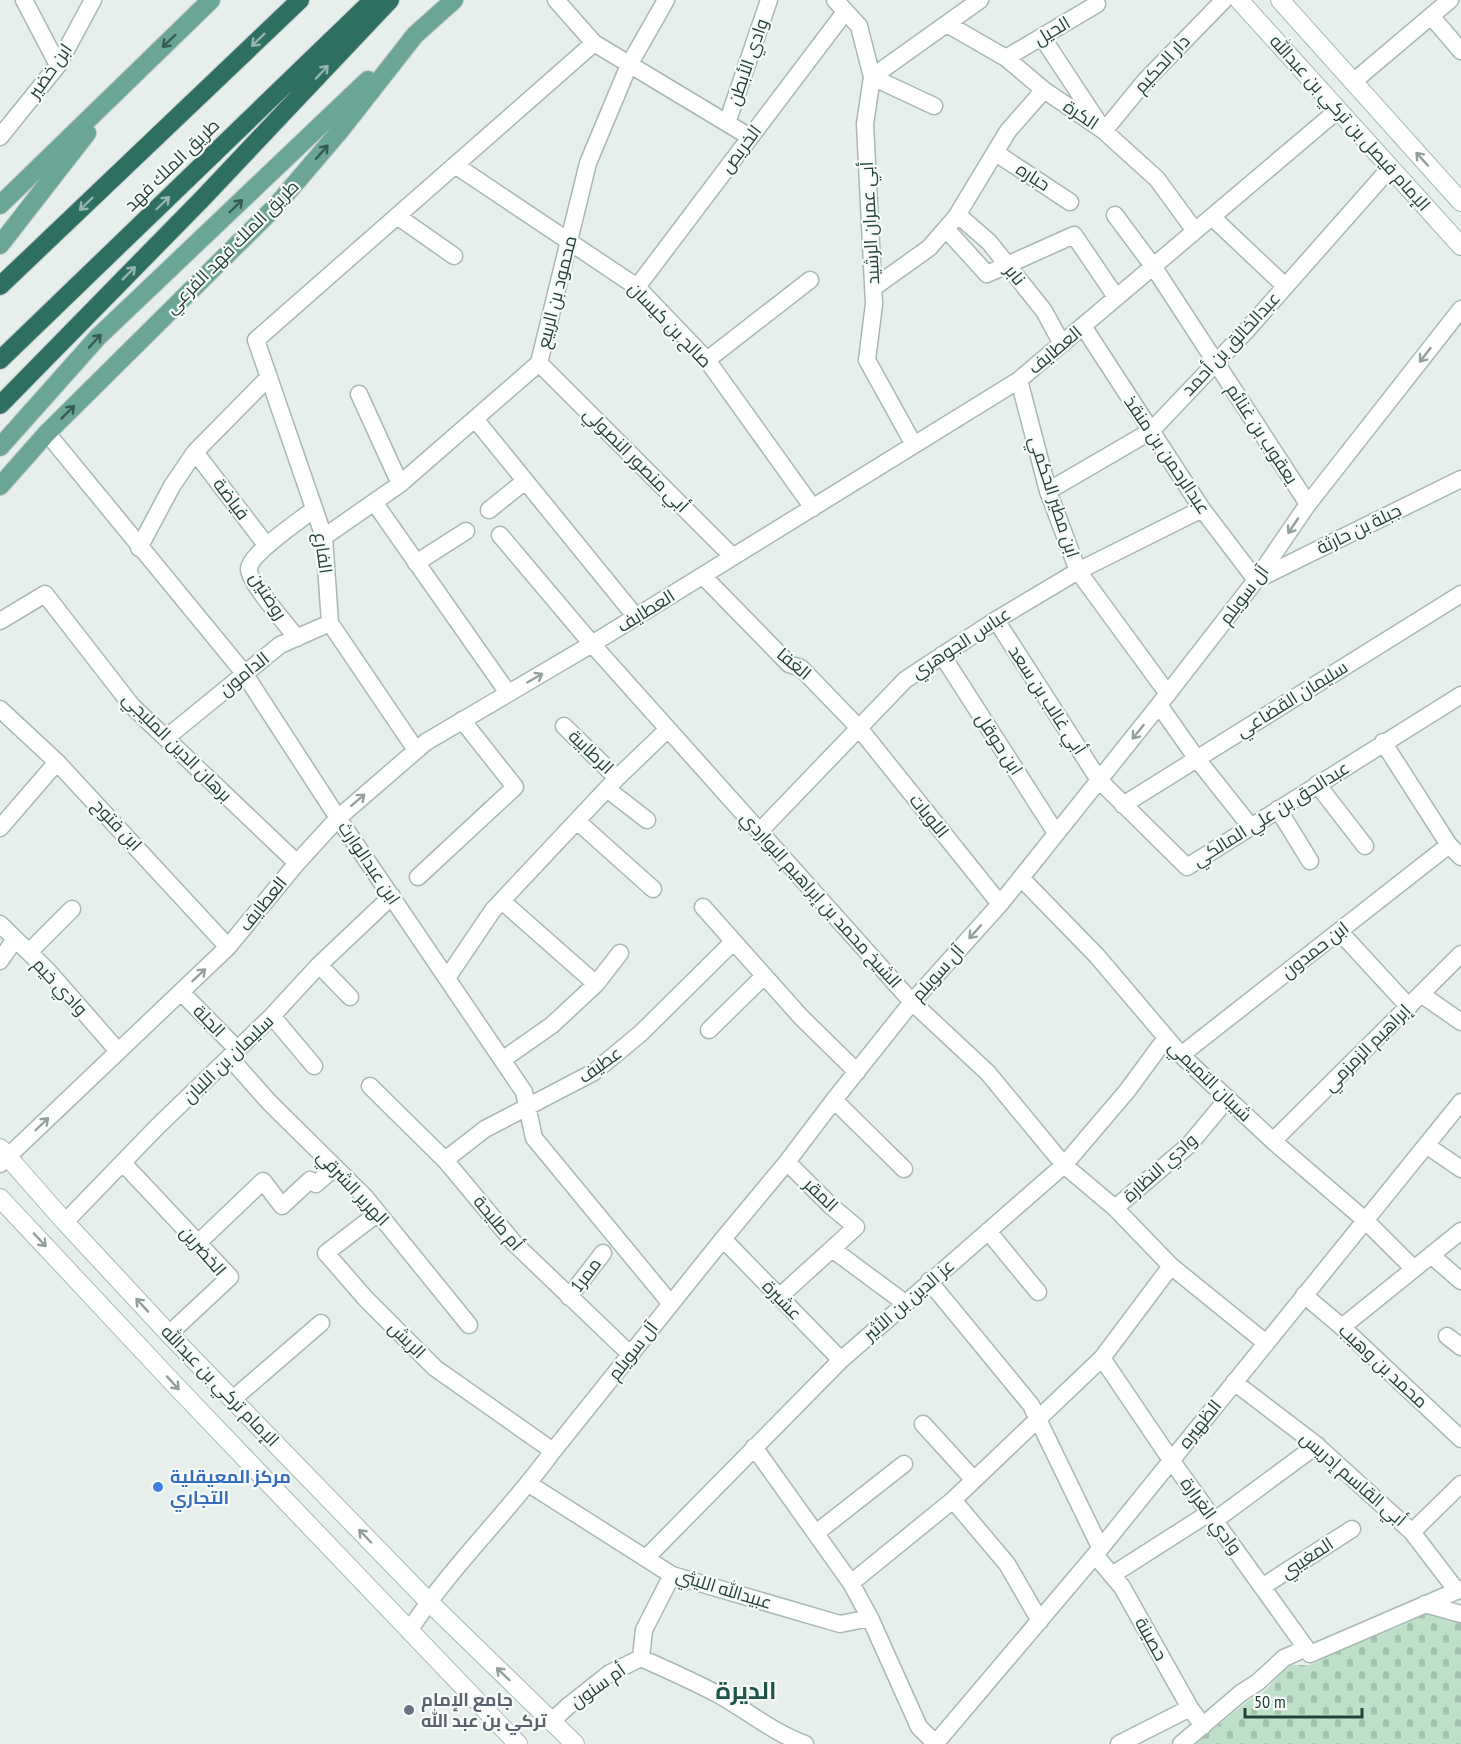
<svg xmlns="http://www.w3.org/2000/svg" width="1461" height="1744" font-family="'PT Sans Narrow',Cairo,sans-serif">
<defs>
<pattern id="cemetery-stones" width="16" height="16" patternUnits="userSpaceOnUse" patternTransform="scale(1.5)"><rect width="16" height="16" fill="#bfe0c8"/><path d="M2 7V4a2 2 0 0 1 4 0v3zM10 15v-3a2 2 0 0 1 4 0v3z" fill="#a4c1ad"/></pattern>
</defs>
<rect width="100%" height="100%" fill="#e6efeb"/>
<path fill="url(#cemetery-stones)" d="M1439 1610 1461 1621V1744H1195L1248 1701 1264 1692 1289 1665H1310L1359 1641 1401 1626 1404 1616Z"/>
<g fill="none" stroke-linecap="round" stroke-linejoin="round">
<g stroke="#a8b8b2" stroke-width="19">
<path id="street" d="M24 0 58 65
M556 0 594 43 750 137
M835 0 859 26 872 77 865 124 874 304 867 360 914 445
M1431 16 1461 51
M947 24 1006 58 1044 90 1104 131 1157 179 1195 231
M1042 37 1104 131 1145 81 1224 0
M1006 58 1097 4
M1353 82 1450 0
M934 106 872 77 980 0
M727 123 769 0
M0 137 58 65 93 0
M996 153 1070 202
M455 165 637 287 707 360 813 508
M958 215 989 242 1044 311 1062 344
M1115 215 1153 266 1308 504
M397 216 454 256
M1212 217 1285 286
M946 229 987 274 1074 235 1116 297
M637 287 845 12
M873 288 929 248 956 217 1008 131 1044 90
M1083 326 1202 509 1256 580 1461 479
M707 360 810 280
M539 363 733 557
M1019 380 1048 491 1078 571 1168 694
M359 394 400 484
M475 419 636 617
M47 433 244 673 338 818 524 1092 534 1138 671 1304
M195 452 267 546
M1048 491 1151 431 1246 331 1390 168
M374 502 508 693
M489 510 525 481
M500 535 592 644 912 1002 988 1073 1064 1165 1115 1208 1171 1266 1266 1343
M324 537 400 484 539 363 588 163 629 65 666 0
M139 548 172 486 195 452 269 377
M416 563 466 531
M703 576 789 664 801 668 859 728 1000 904
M996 620 1099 780 1187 867 1461 695
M0 621 45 594 132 706 297 863
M297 638C288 626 248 581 249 569 250 553 301 520 314 509
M942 655 1056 833
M1159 705 1197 759 1251 827
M0 709 57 762 228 947
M564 726 617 778
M166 738 280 645 330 623
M1383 742 1449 845 1461 857
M416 750 330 623 324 537 256 340 594 43
M1317 784 1365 846
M607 789 647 820
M1123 805 1461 594
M1278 809 1310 861
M577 821 653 889
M0 828 57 762
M760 831 905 680 996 620 1078 571 1202 509
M418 877 515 787 462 720
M1021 878 1097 956 1181 1055 1273 1141 1365 1220 1414 1269
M502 901 596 984
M703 907 801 1017 857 1072
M0 924 48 971 118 1051
M1339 931 1409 1007
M29 952 72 909
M0 961 15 939
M319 965 350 997
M447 978 493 910 617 778 668 729
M181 992 238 1050
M1421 994 1461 1022
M272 1016 314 1066
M709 1030 764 976
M1181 1055 1449 845
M230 1058 269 1102 365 1197 469 1325
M502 1060 552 1025 596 984 620 953
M370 1086 445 1160 515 1244 631 1355
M834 1100 904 1169
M1273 1141 1461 954
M1426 1145 1461 1169
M445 1160 485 1129 594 1072 641 1033 733 942
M123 1163 230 1277 169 1334
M0 1164 228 947 297 863 338 818 426 742 592 644 1019 380 1338 110
M1115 1208 1189 1145 1228 1098
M378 1213 326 1253 366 1299 435 1368 553 1451
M65 1222 157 1127 272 1016 319 965 392 896
M988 1231 1038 1292
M723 1239 841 1360
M198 1243 263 1181 282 1206 310 1180 316 1184 335 1167
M832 1249 905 1303
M1431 1255 1461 1281
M1171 1266 1102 1358 1171 1460 1306 1648
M929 1281 1031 1405 1100 1547
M1304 1295 1342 1327 1461 1439
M569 1297 603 1253
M779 1297 856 1227 831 1206 787 1162
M1342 1327 1461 1231
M1447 1336 1461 1347
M1234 1382 1314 1443 1412 1532 1457 1591
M233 1399 321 1323
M923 1424 974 1480
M754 1447 851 1583 870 1618 919 1727 936 1744
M529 1484 672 1575 840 1624 870 1618
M953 1500 1007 1564 1040 1621
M1214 1521 1317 1445
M1412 1532 1461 1484
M816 1533 904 1464
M1095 1555 1122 1587 1190 1708 1203 1726
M647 1557 841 1360 1064 1165 1127 1091 1166 1038
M1112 1575 1209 1513
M851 1583 953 1500 1102 1358
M1262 1587 1352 1529
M1425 1604 1461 1614
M409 1631C451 1566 508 1513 553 1451L723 1239 787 1162 834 1100 912 1002 1000 904 1159 705 1256 580 1308 504 1461 309
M641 1658 644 1630 672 1575
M552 1721 567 1707 610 1673 641 1658C668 1670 695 1682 721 1696 749 1712 774 1733 805 1744
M935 1744 1095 1555 1461 1102
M1119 1744 1190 1708
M1181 1744 1241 1693 1258 1682 1284 1658 1306 1648 1310 1654 1461 1589"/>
</g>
<g stroke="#a4bbb3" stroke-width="20">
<path id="secondary" d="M1239 0 1461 246
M1280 0 1461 202
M0 1148 65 1222 169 1334 428 1601 575 1744
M0 1198 175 1385 518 1744"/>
</g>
<g stroke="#c2cac8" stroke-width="20">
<path id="primary" d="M0 205 211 0
M0 245 87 133
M0 447 98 337 368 80
M0 486 47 433 275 207 339 132 415 35 454 0"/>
</g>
<g stroke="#c2cac8" stroke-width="20">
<path id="highway" d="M0 286 300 0
M0 360 373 0
M0 405 203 198 390 0"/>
</g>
<use href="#street" stroke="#fff" stroke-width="16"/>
<use href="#secondary" stroke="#fff" stroke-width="18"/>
<use href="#primary" stroke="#6aa596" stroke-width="18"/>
<use href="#highway" stroke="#2f6f62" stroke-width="18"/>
</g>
<defs><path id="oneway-shaft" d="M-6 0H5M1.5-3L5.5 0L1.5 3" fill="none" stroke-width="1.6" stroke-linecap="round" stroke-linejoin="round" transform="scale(1.5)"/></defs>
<g stroke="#93b5ae">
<use href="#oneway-shaft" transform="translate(258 40) rotate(136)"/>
<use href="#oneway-shaft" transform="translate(322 72) rotate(-47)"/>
<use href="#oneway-shaft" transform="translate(163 203) rotate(-44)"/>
<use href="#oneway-shaft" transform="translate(86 204) rotate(136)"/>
<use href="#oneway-shaft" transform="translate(129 273) rotate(-45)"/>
</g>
<g stroke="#365b51">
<use href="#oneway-shaft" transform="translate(169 41) rotate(136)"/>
<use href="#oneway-shaft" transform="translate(322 152) rotate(-49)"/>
<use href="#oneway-shaft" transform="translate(236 206) rotate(-44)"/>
<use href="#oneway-shaft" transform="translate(95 341) rotate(-47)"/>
<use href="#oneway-shaft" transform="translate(68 412) rotate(-45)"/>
</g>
<g stroke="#92a09c">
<use href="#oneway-shaft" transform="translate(1422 159) rotate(-132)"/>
<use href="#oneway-shaft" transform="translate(1425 355) rotate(128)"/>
<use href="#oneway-shaft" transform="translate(1293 526) rotate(124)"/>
<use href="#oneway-shaft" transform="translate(535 678) rotate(-30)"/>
<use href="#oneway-shaft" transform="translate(1138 732) rotate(129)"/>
<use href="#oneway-shaft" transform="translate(358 800) rotate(-41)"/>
<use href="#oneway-shaft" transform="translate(975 932) rotate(132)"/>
<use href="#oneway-shaft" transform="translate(199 975) rotate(-43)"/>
<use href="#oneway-shaft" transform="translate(42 1124) rotate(-44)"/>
<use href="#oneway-shaft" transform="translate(40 1240) rotate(47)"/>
<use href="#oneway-shaft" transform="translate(142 1305) rotate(-133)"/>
<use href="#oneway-shaft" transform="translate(173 1383) rotate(47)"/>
<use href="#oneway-shaft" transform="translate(365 1536) rotate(-134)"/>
<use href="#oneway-shaft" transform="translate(503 1674) rotate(-136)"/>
</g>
<circle fill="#3f7fe0" stroke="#f7fbf9" stroke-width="2" cx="158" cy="1487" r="6"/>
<circle fill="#6b7280" stroke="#f7fbf9" stroke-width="2" cx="409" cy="1710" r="6"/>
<g text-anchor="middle" stroke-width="4.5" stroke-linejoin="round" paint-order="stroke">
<g font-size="18" fill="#24423a" stroke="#f7fbf9">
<text transform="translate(1052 31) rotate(-31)" y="6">الحيل</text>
<text transform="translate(748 62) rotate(-71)" y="6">وادي الأبطن</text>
<text transform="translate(1162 64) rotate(-47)" y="6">دار الحكيم</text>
<text transform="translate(50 71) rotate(-55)" y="6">ابن خضير</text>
<text transform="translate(1081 115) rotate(34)" y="6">الكرة</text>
<text transform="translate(1350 123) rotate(48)" y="6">الإمام فيصل بن تركي بن عبدالله</text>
<text transform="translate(741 149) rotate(-53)" y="6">الخريص</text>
<text transform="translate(172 165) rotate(-44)" y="6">طريق الملك فهد</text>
<text transform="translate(1033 177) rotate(33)" y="6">حباره</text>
<text transform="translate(870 223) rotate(-93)" y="6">أبي عمران الرشيد</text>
<text transform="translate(232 247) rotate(-45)" y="6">طريق الملك فهد الفرعي</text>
<text transform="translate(1015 275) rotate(51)" y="6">نابر</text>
<text transform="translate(557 292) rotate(-76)" y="6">محمود بن الربيع</text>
<text transform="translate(670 325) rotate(46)" y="6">صالح بن كيسان</text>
<text transform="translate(1231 344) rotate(-47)" y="6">عبدالخالق بن أحمد</text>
<text transform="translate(1055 350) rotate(-40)" y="6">العطايف</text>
<text transform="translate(1262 434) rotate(57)" y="6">يعقوب بن غنائم</text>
<text transform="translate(1167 455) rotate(56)" y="6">عبدالرحمن بن منقذ</text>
<text transform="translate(636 460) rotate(45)" y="6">أبي منصور النصولي</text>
<text transform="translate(1054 497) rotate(72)" y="6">ابن مطير الحكمي</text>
<text transform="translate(231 499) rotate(53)" y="6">فياضة</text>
<text transform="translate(1359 529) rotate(-26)" y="6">جبلة بن حارثة</text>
<text transform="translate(323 553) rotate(82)" y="6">الفارع</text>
<text transform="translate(1244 595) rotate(-53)" y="6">آل سويلم</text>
<text transform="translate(268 596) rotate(57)" y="6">روضتين</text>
<text transform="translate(646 611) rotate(-32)" y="6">العطايف</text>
<text transform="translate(961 643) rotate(-33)" y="6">عباس الجوهري</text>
<text transform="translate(794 664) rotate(40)" y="6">الغفا</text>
<text transform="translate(244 674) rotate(-39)" y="6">الدامون</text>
<text transform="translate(1292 699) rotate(-32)" y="6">سليمان القضاعي</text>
<text transform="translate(1047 700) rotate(57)" y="6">أبي غالب بن سعد</text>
<text transform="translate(999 744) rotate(57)" y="6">ابن حوقل</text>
<text transform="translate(177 747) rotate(45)" y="6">برهان الدين المليجي</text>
<text transform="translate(591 752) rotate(44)" y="6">الرطابية</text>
<text transform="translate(1271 814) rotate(-32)" y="6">عبدالحق بن علي المالكي</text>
<text transform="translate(929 816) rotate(51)" y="6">اللويات</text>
<text transform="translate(117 825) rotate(47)" y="6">ابن فتوح</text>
<text transform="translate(369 863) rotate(56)" y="6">ابن عبدالوارث</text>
<text transform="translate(821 900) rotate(48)" y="6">الشيخ محمد بن إبراهيم البواردي</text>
<text transform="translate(263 904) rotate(-51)" y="6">العطايف</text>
<text transform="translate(1315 950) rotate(-38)" y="6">ابن حمدون</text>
<text transform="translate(938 973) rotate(-48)" y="6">آل سويلم</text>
<text transform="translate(60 987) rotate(47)" y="6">وادي خيم</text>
<text transform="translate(209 1021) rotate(46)" y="6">الجلة</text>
<text transform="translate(1367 1048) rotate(-45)" y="6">إبراهيم الزمزمي</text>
<text transform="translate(228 1059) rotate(-44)" y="6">سليمان بن اللبان</text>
<text transform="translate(600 1065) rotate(-36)" y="6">عطيف</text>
<text transform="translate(1210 1081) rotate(44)" y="6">شيبان التميمي</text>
<text transform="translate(1160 1168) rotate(-42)" y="6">وادي النظارة</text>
<text transform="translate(353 1188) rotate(47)" y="6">الهرير الشرقي</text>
<text transform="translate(821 1195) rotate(44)" y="6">المقر</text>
<text transform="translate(498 1223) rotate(50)" y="6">أم طليحة</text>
<text transform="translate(203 1251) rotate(49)" y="6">الخضرين</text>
<text transform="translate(586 1275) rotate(-53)" y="6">ممر1</text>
<text transform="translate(782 1300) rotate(46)" y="6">عشيرة</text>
<text transform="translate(909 1300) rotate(-41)" y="6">عز الدين بن الأثير</text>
<text transform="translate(407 1340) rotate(45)" y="6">الريش</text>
<text transform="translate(633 1351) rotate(-52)" y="6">آل سويلم</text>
<text transform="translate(1383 1366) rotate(43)" y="6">محمد بن وهيب</text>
<text transform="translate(220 1386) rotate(46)" y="6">الإمام تركي بن عبدالله</text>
<text transform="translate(1200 1424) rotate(-51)" y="6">الظهيره</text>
<text transform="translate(1353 1479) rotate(41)" y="6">أبي القاسم إدريس</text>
<text transform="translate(1211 1516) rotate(54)" y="6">وادي الغرارة</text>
<text transform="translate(1307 1558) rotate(-33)" y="6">المغيبي</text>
<text transform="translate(724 1589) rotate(17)" y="6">عبيدالله الليثي</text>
<text transform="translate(1151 1639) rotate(61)" y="6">حصينة</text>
<text transform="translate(598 1686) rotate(-35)" y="6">أم سنون</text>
</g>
<g font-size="18" font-weight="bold" fill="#366cbe" stroke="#f7fbf9" text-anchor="start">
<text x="170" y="1483">مركز المعيقلية<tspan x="170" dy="21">التجاري</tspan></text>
</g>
<g font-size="18" font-weight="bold" fill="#5b616d" stroke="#f7fbf9" text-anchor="start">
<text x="421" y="1706">جامع الإمام<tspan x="421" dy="21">تركي بن عبد الله</tspan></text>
</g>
<g font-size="24" font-weight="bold" fill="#1f5548" stroke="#f7fbf9">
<text x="746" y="1699">الديرة</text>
</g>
</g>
<path d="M1245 1708v9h117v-9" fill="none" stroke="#24423a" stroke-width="3"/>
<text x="1254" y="1708" font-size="18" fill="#24423a" stroke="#f7fbf9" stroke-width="4.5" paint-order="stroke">50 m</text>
</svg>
